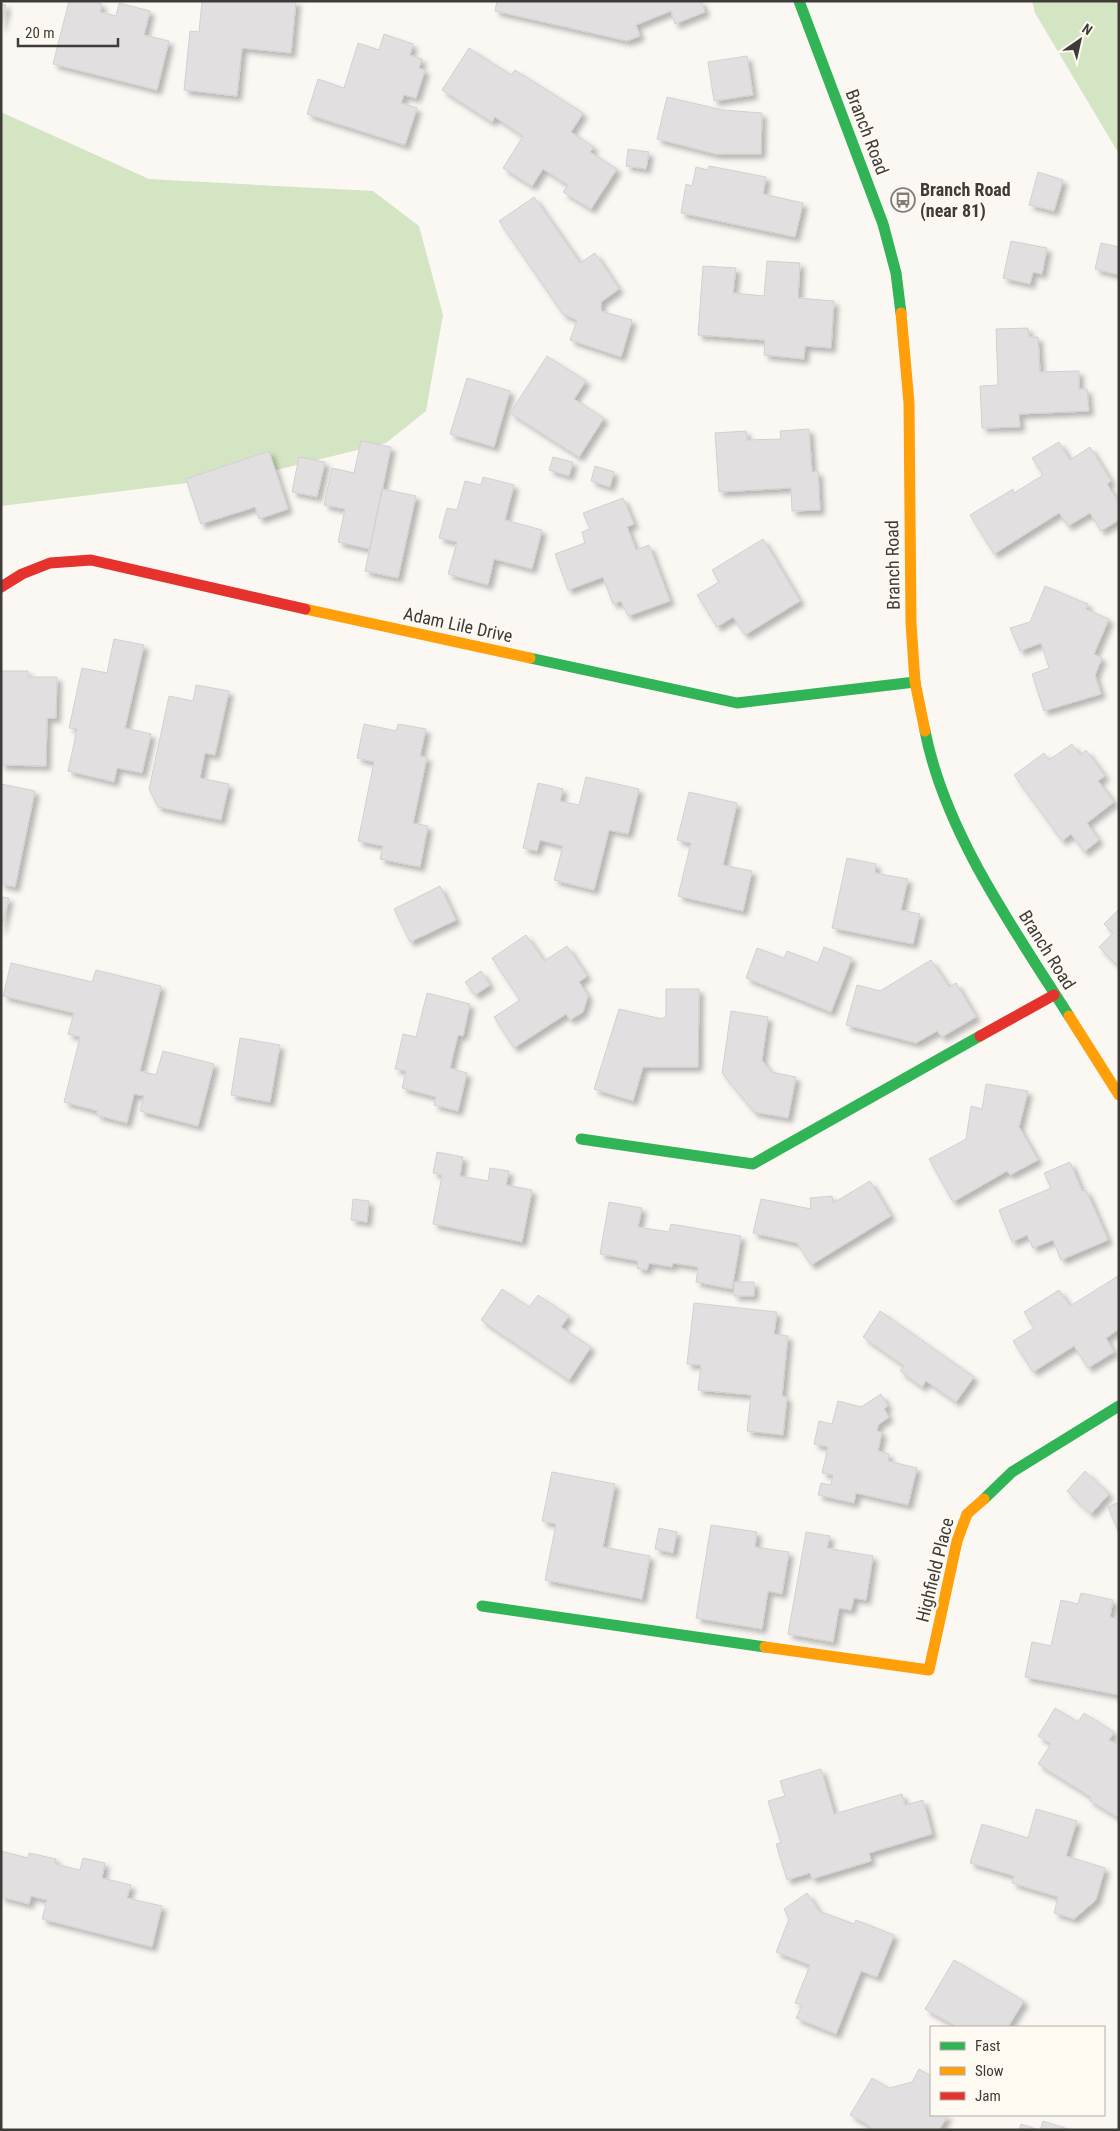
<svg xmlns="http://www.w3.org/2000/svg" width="1120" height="2131" font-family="'Roboto Condensed',sans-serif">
<defs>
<filter id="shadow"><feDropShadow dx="4.5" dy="4.5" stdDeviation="2.5" flood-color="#0004"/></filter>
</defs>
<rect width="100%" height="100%" fill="#fbf8f4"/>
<path fill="#d3e5c2" d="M1032 1H1119V154L1035 13Z
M1 112 149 179 373 191 419 226 443 315 426 411 386 443 260 474 1 506Z"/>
<path fill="#e2dfe0" stroke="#d3d0d1" filter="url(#shadow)" d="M69 1H92L102 4 100 12 116 16 119 3 150 11 144 35 169 41 157 90 53 64Z
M202 1H296L291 53 242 48 237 96 184 90 190 31 199 32Z
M497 1H701L705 12 675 24 671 11 636 25 640 36 627 41 495 11Z
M1 4 6 5 1 27Z
M384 34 413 44 410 55 422 59 419 68 425 70 416 98 404 95 401 103 417 108 405 145 307 114 318 79 344 88 358 43 379 50Z
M469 48 511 75 515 70 583 113 571 132 594 147 590 152 617 169 591 209 563 192 568 185 543 169 532 186 503 168 523 136 495 117 492 122 442 90Z
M747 56 753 95 714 101 708 62Z
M667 97 723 110 762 113 761 154H716L657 139Z
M628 149 649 152 646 169 626 166Z
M709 166 766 177 763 194 803 203 795 237 681 213 686 184 692 186 696 167 708 170Z
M1038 172 1063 180 1054 211 1029 205Z
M534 197 580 263 595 253 619 289 601 302V311L632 320 621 357 570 340 577 320 563 314 499 221Z
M1011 241 1047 248 1042 274 1033 272 1030 284 1003 278Z
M1101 243 1119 247V275L1095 269Z
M767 261 800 263 798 298 834 301 831 348 805 346 804 359 764 355 765 340 698 335 703 266 736 268 733 293 764 296Z
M1028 328 1029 337H1038L1040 372 1079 371V389H1087L1089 411 1019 414 1020 427 982 428 980 386 998 385 996 329Z
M547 356 586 381 574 399 604 418 579 457 510 413Z
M467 378 510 391 494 447 450 434Z
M809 429 812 472 818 471 820 510 792 511 791 488 719 492 715 433 746 431 747 440 781 439 780 431Z
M361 441 391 447 370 549 338 542 345 509 324 505 332 468 354 473Z
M1059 442 1070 460 1090 447 1111 481 1107 484 1119 503V520L1101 531 1090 513 1068 526 1059 513 994 554 970 515 1013 489 1014 493 1043 475 1032 458Z
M269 451 288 509 259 519 255 507 201 524 186 479Z
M299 457 325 462 317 497 292 492Z
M553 457 573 462 569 476 549 470Z
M595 466 614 472 610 487 591 481Z
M483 477 514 485 505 520 542 530 532 569 494 559 488 585 448 574 457 542 439 538 447 508 457 510 465 481 481 485Z
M382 489 416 496 398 578 365 571Z
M623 498 634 524 627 527 636 550 649 545 670 601 628 616 621 601 613 604 603 577 568 590 555 554 585 543 582 532 590 529 583 513Z
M763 539 800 601 745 635 733 617 717 627 697 595 719 582 712 570Z
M1045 586 1088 604 1086 609 1109 619 1094 654 1102 658 1095 675 1101 694 1044 711 1032 674 1049 668 1041 643 1020 651 1010 628 1030 622Z
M114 639 144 645 125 728 151 734 142 773 117 768 114 782 68 771 77 729 69 728 82 668 107 673Z
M1 671H28V677H57L56 718H47L46 766 1 765Z
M196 685 229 691 215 755 205 753 200 778 229 784 221 820 158 807 149 789 169 696 193 701Z
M364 724 396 731 398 724 426 729 420 756 427 757 413 823 428 826 420 867 380 859 383 846 358 841 374 762 357 758Z
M1072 744 1080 755 1086 750 1105 776 1098 781 1114 802 1087 823 1099 840 1084 852 1071 834 1062 841 1014 775 1044 753 1049 760Z
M586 777 639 789 628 834 609 830 594 890 554 880 563 846 540 840 537 851 523 848 538 783 563 789 560 801 579 805Z
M1 784 35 791 15 887 1 884Z
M689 792 737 803 723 865 752 871 743 911 678 896 691 843 677 840Z
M847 858 876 864 875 873 908 879 901 910 920 914 913 944 832 928Z
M440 886 456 920 410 942 394 909Z
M1 897 9 898 1 930Z
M1119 909V967L1099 947 1113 933 1104 924Z
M526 935 544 961 567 946 587 976 579 982 588 996 583 1012 570 1020 566 1014 514 1048 494 1017 520 1000 492 958Z
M824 947 852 958 831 1012 746 978 757 948 784 958 787 951 818 963Z
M931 960 949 987 956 983 976 1017 942 1037 937 1031 916 1043 846 1025 857 985 880 991Z
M11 963 92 982 96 970 161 986 140 1071 156 1075 163 1051 214 1064 198 1126 140 1111 144 1096 134 1094 127 1123 96 1115 98 1111 64 1102 80 1037 68 1034 74 1013 3 996Z
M481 971 490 985 475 995 465 982Z
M666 989H699L698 1067H643L633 1101 594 1089 619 1009 662 1019 666 1015Z
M427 993 470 1004 463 1036 458 1035 450 1068 467 1073 458 1111 434 1105 436 1097 402 1088 406 1071 395 1069 403 1034 416 1037Z
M731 1011 768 1017 762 1060 771 1072 796 1077 788 1118 754 1112 722 1073Z
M240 1038 280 1045 270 1102 231 1095Z
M986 1084 1028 1091 1019 1127 1038 1160 1010 1175 1007 1171 953 1202 929 1159 966 1139 971 1106 982 1109Z
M437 1152 463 1157 460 1176 488 1181 490 1168 509 1171 506 1185 532 1190 522 1242 433 1224 442 1175 433 1173Z
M1070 1162 1082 1191 1086 1190 1108 1240 1061 1260 1053 1240 1033 1248 1027 1235 1012 1242 999 1210 1051 1188 1044 1173Z
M870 1181 891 1216 811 1265 797 1243 753 1233 761 1199 811 1209 810 1198 832 1196 833 1203Z
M353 1199 369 1201 367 1222 351 1220Z
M609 1202 642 1208 638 1227 669 1232 671 1224 741 1236 732 1289 696 1282 698 1267 673 1263 672 1267 649 1263 647 1270 637 1268 638 1261 600 1254Z
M1118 1276 1119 1329 1106 1338 1114 1352 1088 1368 1074 1346 1033 1372 1013 1341 1034 1328 1024 1312 1059 1290 1070 1306Z
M734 1282H754V1296H734Z
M502 1289 529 1307 538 1295 569 1316 561 1327 591 1347 569 1380 481 1320Z
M694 1303 777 1312 774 1334 788 1336 782 1396 787 1397 783 1435 747 1431 751 1395 698 1390 701 1365 687 1364Z
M880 1311 974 1377 956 1402 926 1381 922 1387 900 1371 904 1366 863 1337Z
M881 1394 888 1406 884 1409 889 1417 878 1425 877 1431 882 1432 878 1451 889 1454 888 1461 917 1468 908 1505 856 1493 854 1503 818 1495 821 1483 831 1485 833 1475 822 1473 828 1447 814 1444 819 1421 832 1424 838 1401 861 1407Z
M1085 1471 1109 1494 1091 1514 1067 1491Z
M552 1472 615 1484 603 1547 650 1556 642 1599 545 1580 556 1524 542 1521Z
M1119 1502V1533L1108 1507Z
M711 1525 757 1532 755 1547 789 1552 782 1594 768 1591 762 1629 696 1618Z
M659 1528 677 1532 673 1553 655 1549Z
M806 1532 830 1536 827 1548 873 1556 866 1600 854 1598 851 1610 839 1608 833 1642 788 1634Z
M1081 1593 1113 1600 1110 1617 1119 1619V1695L1025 1677 1032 1642 1051 1646 1061 1600 1078 1604Z
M1055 1708 1078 1722 1084 1713 1114 1732 1109 1740 1119 1745V1818L1089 1800 1091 1797 1038 1764 1051 1744 1038 1736Z
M821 1769 834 1814 902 1794 905 1805 923 1800 932 1834 869 1853 871 1861 812 1879 810 1873 787 1880 776 1844 781 1843 768 1801 785 1796 780 1781Z
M1036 1809 1077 1821 1066 1856 1105 1868 1096 1900 1074 1919 1054 1913 1058 1897 1012 1883 1014 1876 970 1863 982 1824 1028 1838Z
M1 1851 28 1858 29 1853 56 1859 55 1864 80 1870 83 1858 105 1863 102 1878 131 1885 127 1898 162 1906 152 1947 42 1919 47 1900 31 1896 29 1904 1 1897Z
M807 1893 819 1911 854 1924 856 1920 894 1935 877 1977 861 1971 836 2034 796 2018 802 2005 795 2003 810 1965 776 1952 789 1919 784 1909Z
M954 1960 1024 2001 1008 2027H957L925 2009Z
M919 2069 931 2076V2115H948L939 2130H871L870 2126 850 2115 872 2078 889 2088 912 2082Z
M1043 2121 1071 2130H1040Z
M1021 2124 1039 2130H1019Z"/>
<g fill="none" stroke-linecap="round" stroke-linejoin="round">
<path stroke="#30b455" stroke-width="11" d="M799 1 883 224 896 273 901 313
M530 658 737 703 915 682
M925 731C945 833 1014 929 1069 1016
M581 1139 753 1164 980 1036
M984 1499 1012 1472 1119 1406
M482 1606 765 1647"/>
<path stroke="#ff9f0a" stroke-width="11" d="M901 313 909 403 911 623 915 682 925 731
M305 609 530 658
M1069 1016 1119 1095
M765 1647 929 1670 957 1541 967 1514 984 1499"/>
<path stroke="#e5322d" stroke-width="11" d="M1 587 22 574 50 563 91 560 305 609
M980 1036 1054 995"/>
</g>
<defs>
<g id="bus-ring" transform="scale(1.25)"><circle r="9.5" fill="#fef9f1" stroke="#817e7a" stroke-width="1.5"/><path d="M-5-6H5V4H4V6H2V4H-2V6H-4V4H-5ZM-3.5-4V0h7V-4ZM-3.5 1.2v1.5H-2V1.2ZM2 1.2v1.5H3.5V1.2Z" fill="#817e7a"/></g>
</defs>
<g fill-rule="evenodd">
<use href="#bus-ring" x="903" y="200"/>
</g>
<g text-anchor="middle" stroke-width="5" stroke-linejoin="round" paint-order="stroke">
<g font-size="18" fill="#3f3c38" stroke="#fef9f1">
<text transform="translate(867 132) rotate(69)" y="6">Branch Road</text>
<text transform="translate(893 565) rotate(-91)" y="6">Branch Road</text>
<text transform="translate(458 625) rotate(12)" y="6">Adam Lile Drive</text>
<text transform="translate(1047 950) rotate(58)" y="6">Branch Road</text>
<text transform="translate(935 1570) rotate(-76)" y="6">Highfield Place</text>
</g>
<g font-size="18" font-weight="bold" fill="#3f3c38" stroke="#fef9f1" text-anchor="start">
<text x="920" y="196">Branch Road<tspan x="920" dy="21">(near 81)</tspan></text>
</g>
</g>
<rect width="1120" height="2131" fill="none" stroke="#3f3c38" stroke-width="5"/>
<rect x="930" y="2026" width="175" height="90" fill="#fef9f1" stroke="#b2ada7"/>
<rect x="940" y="2042" width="25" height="8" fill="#30b455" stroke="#b2ada7"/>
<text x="975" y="2051" font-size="15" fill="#3f3c38">Fast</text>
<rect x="940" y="2067" width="25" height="8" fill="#ff9f0a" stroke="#b2ada7"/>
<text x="975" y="2076" font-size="15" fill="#3f3c38">Slow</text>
<rect x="940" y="2092" width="25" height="8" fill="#e5322d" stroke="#b2ada7"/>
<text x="975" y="2101" font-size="15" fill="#3f3c38">Jam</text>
<g transform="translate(1080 40) rotate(34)" stroke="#fef9f1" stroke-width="4" paint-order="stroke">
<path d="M0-4L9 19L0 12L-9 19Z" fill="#3f3c38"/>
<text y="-8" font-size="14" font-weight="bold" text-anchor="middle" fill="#3f3c38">N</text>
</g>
<path d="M18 38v8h100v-8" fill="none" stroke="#3f3c38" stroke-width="2.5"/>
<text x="25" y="38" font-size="15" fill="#3f3c38" stroke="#fef9f1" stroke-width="4" paint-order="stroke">20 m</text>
</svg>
